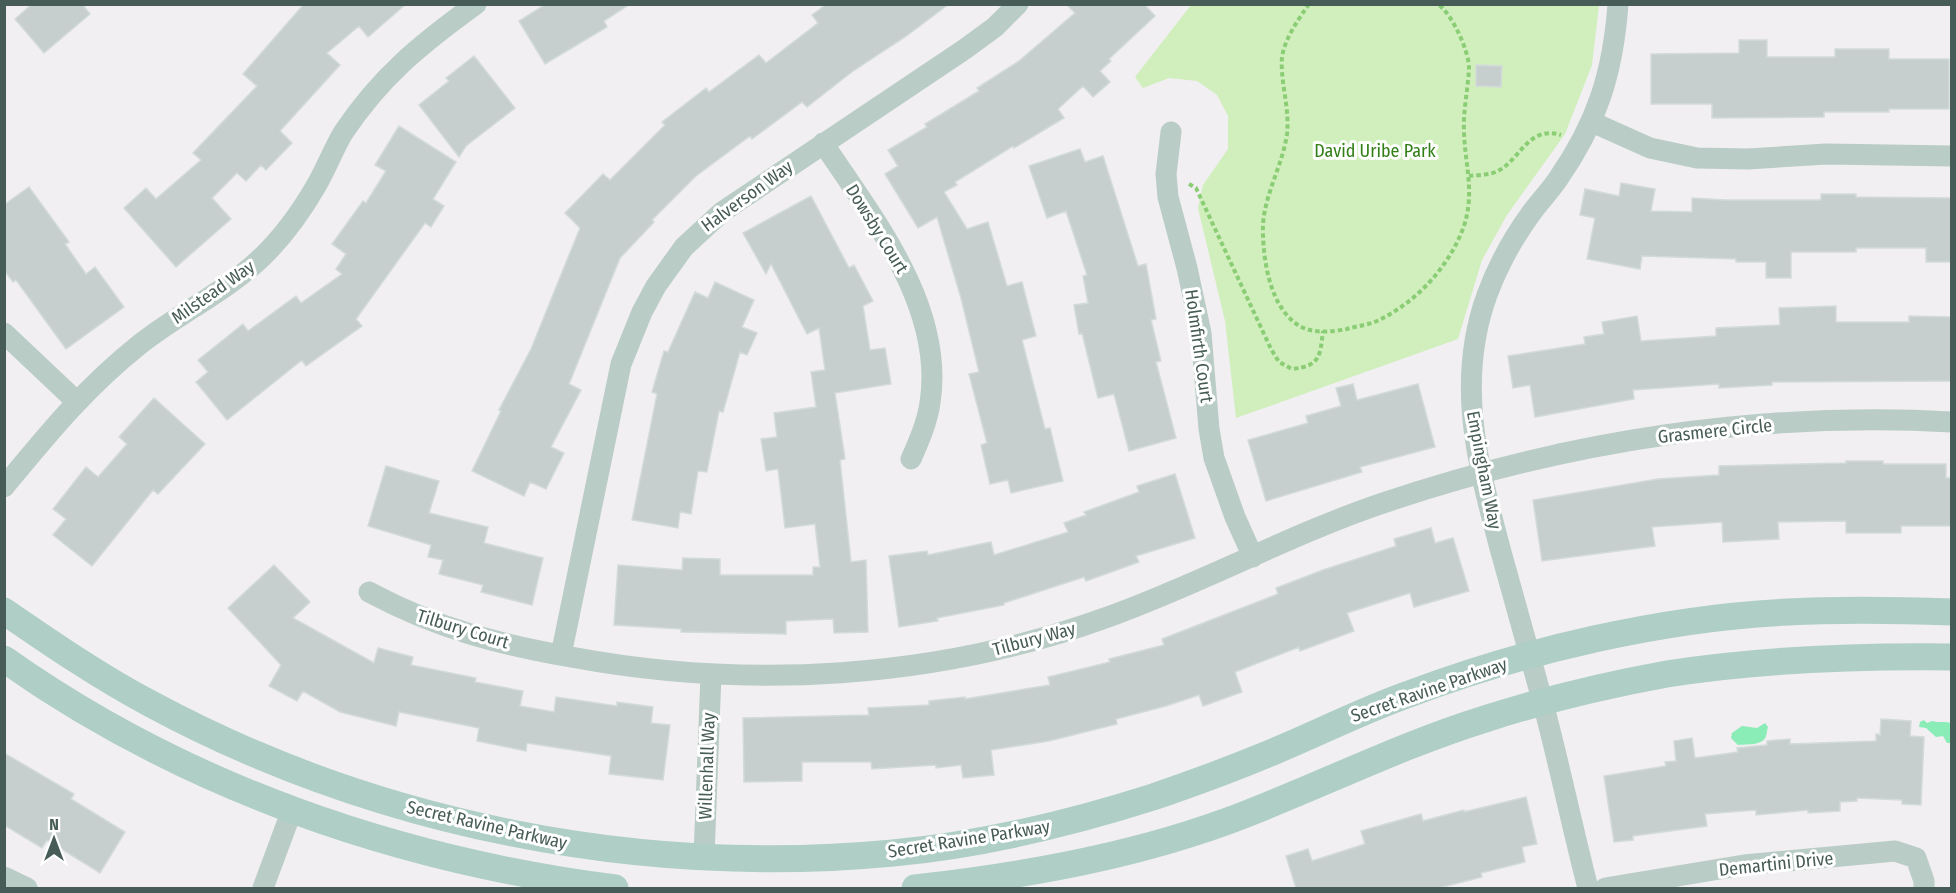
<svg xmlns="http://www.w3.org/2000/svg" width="1956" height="893" font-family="'Fira Sans Condensed',sans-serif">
<rect width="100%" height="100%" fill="#f1eff1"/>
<path fill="#d0efbd" d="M1191 5H1599L1592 65 1565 134 1507 215 1482 260 1458 339 1236 418 1225 321 1198 208 1203 185 1228 149V116L1217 95 1197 81 1169 78 1143 88 1135 77Z"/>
<path fill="#8aecb6" d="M1924 720 1927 723 1932 721C1939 723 1945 721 1951 723V743H1947L1943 736 1936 737 1926 728 1919 727 1920 722Z
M1765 723 1768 727C1767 730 1767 733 1766 736 1763 746 1746 744 1738 745L1731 738 1732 733 1742 726 1757 728Z"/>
<path fill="#c6cece" stroke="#d3dada" stroke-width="1.5" d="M32 4H82L90 14 44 53 15 19Z
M304 4H406L368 37 359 26 327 53 340 65 280 131 292 143 266 170 261 165 246 181 237 173 212 198 231 219 176 267 124 208 146 188 156 199 201 160 193 153 257 86 243 74Z
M546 4H630L604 21 607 27 545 64 519 21Z
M827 4H949L905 37 853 71 807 107 802 102 752 139 750 136 696 176 652 220 654 222 620 258 569 384 581 390 551 447 564 453 546 489 530 482 524 496 472 471 501 411 499 410 531 349 580 228 565 213 603 174 610 180 665 125 662 122 706 88 709 92 759 55 766 63 818 23 812 15Z
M1066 4H1144L1155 16 1109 59 1111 61 1100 71 1110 82 1093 97 1083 86 1058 109 1064 118 1014 148 1013 146 955 182 957 185 944 192 967 229 988 222 1007 286 1022 282 1036 336 1022 340 1045 429 1050 428 1063 481 1011 493 1008 480 990 484 981 445 987 443 969 374 979 372 961 298 937 217 918 228 885 174 898 166 888 150 927 127 925 124 979 91 977 88 1019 61 1075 13Z
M1739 40H1767V57H1835V49H1889V59H1949V109H1889V112H1824V117L1712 118V104H1651V54L1739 53Z
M474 56 515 108 466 146 459 157 419 105 449 81 446 78Z
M1476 65 1502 66 1501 87 1476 86Z
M399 126 456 162 433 199 444 206 431 227 425 223 356 319 362 326 306 366 302 360 227 420 196 382 208 372 198 360 243 324 248 331 296 296 301 303 342 274 336 269 346 254 332 244 363 201 366 203 386 171 375 165Z
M1080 149 1085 162 1103 156 1138 266 1146 264 1156 319 1151 320 1161 361 1156 362 1176 438 1129 451 1114 394 1098 398 1082 333 1079 334 1074 305 1088 303 1083 276 1087 275 1066 211 1047 218 1029 166Z
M1621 183 1655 189 1651 211 1692 212V198L1725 200H1821V194H1856V197L1952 198V262H1926V248H1856V252H1791V278H1766V262H1736V259L1642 256 1640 269 1587 259 1595 218 1580 215 1585 189 1619 196Z
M29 187 69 242 65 244 86 274 95 267 124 307 66 349 16 280 13 282 4 270V205Z
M811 196 849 268 854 265 873 301 863 306 870 350 885 348 891 384 835 393 845 459 840 460 851 562 866 560 868 632 834 633 833 619 786 621V634L681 632V629L614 625 618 565 682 570 683 558 720 559V575H813V567H820L815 524 785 528 778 469 766 471 761 439 777 437 774 413 816 407 811 372 825 370 819 328 807 334 771 264 766 274 743 233Z
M715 282 754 300 742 327 757 333 747 355 740 352 723 412 719 411 707 472 698 471 691 514 680 512 678 528 632 520 657 394 652 392 664 351 668 352 695 292 708 298Z
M1836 306V322H1909V316L1952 317V381L1772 382V385L1719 388V384L1633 390 1634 399 1535 417 1530 385 1513 388 1508 356 1585 344 1584 337 1604 334 1602 322 1637 316 1641 341 1716 336V328L1780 325 1779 308Z
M1353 384 1357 400 1418 384 1435 447 1360 467 1362 472 1266 501 1248 440 1308 423 1306 416 1341 406 1336 388Z
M154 398 205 444 158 494 153 490 92 566 53 535 66 519 53 509 86 467 98 477 127 444 119 437Z
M1846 461H1883V464H1946V478H1952V526H1901V533H1846V521L1778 522 1779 539 1723 542 1722 522 1652 527 1655 546 1542 561 1533 500 1658 479 1719 475V466L1846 463Z
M386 466 439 481 429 513 488 527 484 543 543 558 532 605 481 592 483 585 439 574 443 560 428 557 431 545 368 526Z
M1175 474 1195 538 1136 556 1139 562 1086 581 1084 577 1004 603V605L937 618 938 621 899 627 889 556 927 551 928 555 991 542 994 555 1068 532 1064 523 1086 515 1084 512 1139 492 1137 486Z
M1431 528 1435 543 1453 538 1469 591 1414 607 1410 593 1347 613 1354 631 1300 651 1299 647 1235 672 1242 692 1203 706 1199 695 1166 706 1116 719 1117 724 1049 741 991 750 994 775 963 778 961 765 936 768V765L872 769 871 762H802V781L744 782 743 718 869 715 868 708 929 705V701L965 697V699L1050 685 1048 677 1110 662 1109 659 1164 645 1162 639 1278 594 1276 588 1323 570 1396 546 1394 539Z
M274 565 310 602 293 618 374 663 378 648 413 657 411 665 476 678 475 682 523 691 520 706 554 712 556 697 617 706V702L653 707 651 723 670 725 663 780 609 774 611 756 527 743 526 751 477 741 479 728 399 712 396 726 340 712 303 691 297 701 269 686 281 665 228 608Z
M1881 719 1911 721 1910 736 1924 737 1921 805 1902 804V800L1857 798V801L1840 802V811L1808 813V810L1756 815V810L1705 814 1707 826 1633 836V840L1614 842 1604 776 1666 766 1665 762 1676 761 1674 741 1692 738 1695 758 1738 752 1737 748 1767 745V741L1790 739V744L1876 741V734L1880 735Z
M4 753 74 794 71 799 125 832 100 873 47 840 42 848 4 825Z
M1526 797 1537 844 1522 847 1525 862 1481 873 1482 877 1439 888H1296L1286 856 1308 849 1312 861 1365 844 1361 831 1421 814 1423 821 1464 810V812Z"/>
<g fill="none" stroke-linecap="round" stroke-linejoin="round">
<path stroke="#8bcd75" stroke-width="4" stroke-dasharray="4.5 3" stroke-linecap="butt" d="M1309 4C1298 20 1285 38 1282 57 1280 82 1290 108 1287 134 1282 169 1261 199 1263 235 1264 265 1271 307 1298 325 1311 334 1332 332 1347 329 1357 326 1368 325 1377 321 1417 302 1449 267 1464 226 1475 192 1465 165 1464 132 1463 110 1468 90 1469 68 1469 51 1452 14 1438 4
M1469 176C1478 175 1490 175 1498 171 1521 159 1528 125 1561 135
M1189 184 1196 188 1271 349 1279 362 1292 369C1320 366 1320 357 1323 331"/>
<path stroke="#baccc6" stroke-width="21" d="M1592 122 1650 148 1697 158 1748 159 1826 154 1952 156
M1171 132 1166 174 1168 197 1187 268 1201 333 1209 429 1214 458 1235 517 1253 557
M823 143C873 218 945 307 930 403 927 423 919 441 911 459
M4 333 76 401
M4 487C48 434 85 388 139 345 178 314 225 292 261 258 283 237 301 212 316 186 326 169 333 150 343 133 381 76 421 44 476 4
M369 592C436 628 497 644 571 657 748 690 936 679 1105 618 1201 584 1290 534 1386 502 1567 441 1761 411 1952 422
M561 655 621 364 642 312 656 286 684 247 722 212 965 49 995 27 1018 4
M704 857 711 674
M4 877 27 888
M263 888 292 810
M1588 888C1571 823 1558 757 1540 692 1527 646 1514 599 1501 552 1478 465 1455 383 1487 295 1498 265 1513 238 1532 212 1540 201 1550 191 1558 179 1597 123 1613 73 1618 4
M1605 888 1744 865 1895 851 1916 858 1924 881V888"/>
<path stroke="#aecec6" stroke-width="27" d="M4 611C52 644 100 677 151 704 376 825 639 877 893 853 981 845 1068 824 1153 797 1188 785 1224 772 1258 758 1309 738 1358 712 1409 694 1526 650 1663 618 1788 612 1842 609 1897 610 1952 612
M4 659C185 787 397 860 615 888
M915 888C1020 876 1125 858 1225 822 1312 790 1395 747 1485 719 1544 700 1606 685 1667 674 1760 659 1857 656 1952 657"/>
</g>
<g text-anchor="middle" stroke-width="6" stroke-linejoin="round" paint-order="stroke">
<g font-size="18" fill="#317f17" stroke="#fff">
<text x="1375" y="157">David Uribe Park</text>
</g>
<g font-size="18" fill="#475c56" stroke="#fff">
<text transform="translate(747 196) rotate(-36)" y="6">Halverson Way</text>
<text transform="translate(877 229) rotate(58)" y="6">Dowsby Court</text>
<text transform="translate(213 292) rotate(-35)" y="6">Milstead Way</text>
<text transform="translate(1199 346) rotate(82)" y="6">Holmfirth Court</text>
<text transform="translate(1715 431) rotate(-6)" y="6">Grasmere Circle</text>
<text transform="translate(1484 470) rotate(79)" y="6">Empingham Way</text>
<text transform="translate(463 629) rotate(17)" y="6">Tilbury Court</text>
<text transform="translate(1034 639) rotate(-15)" y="6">Tilbury Way</text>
<text transform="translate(1429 690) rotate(-19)" y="6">Secret Ravine Parkway</text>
<text transform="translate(707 766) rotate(-88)" y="6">Willenhall Way</text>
<text transform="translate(487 825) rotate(13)" y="6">Secret Ravine Parkway</text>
<text transform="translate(969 839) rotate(-9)" y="6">Secret Ravine Parkway</text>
<text transform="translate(1776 864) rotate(-6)" y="6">Demartini Drive</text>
</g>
</g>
<rect width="1956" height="893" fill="none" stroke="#475c56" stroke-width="12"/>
<g transform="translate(54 839)" stroke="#ffffff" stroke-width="4.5" paint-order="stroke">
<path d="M0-4.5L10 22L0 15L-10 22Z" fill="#475c56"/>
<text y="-9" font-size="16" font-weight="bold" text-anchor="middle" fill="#475c56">N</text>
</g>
</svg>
